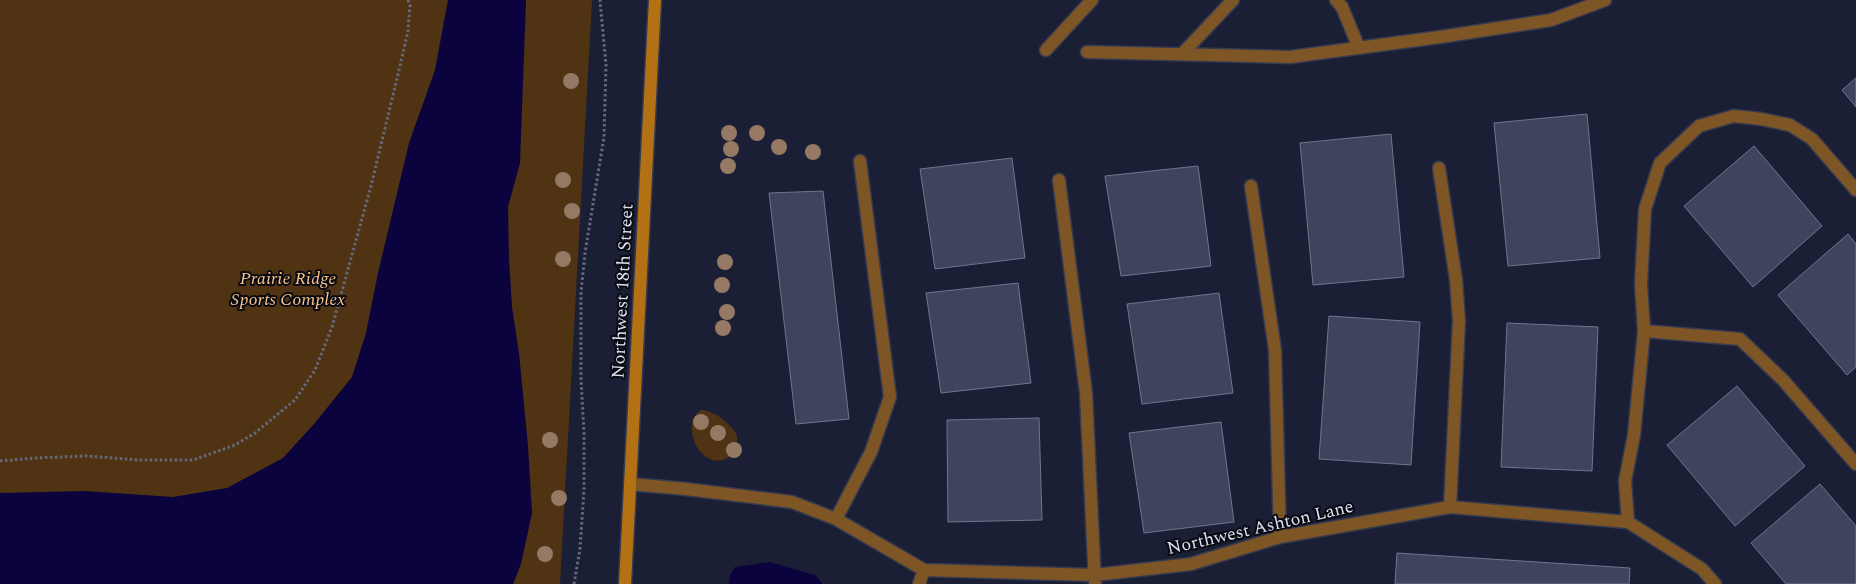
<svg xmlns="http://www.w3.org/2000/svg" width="1856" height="584" font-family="Spectral,serif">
<rect width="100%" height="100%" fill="#1b1f35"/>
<path fill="#4f3312" d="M0 0H592L560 584H0Z
M701 410C715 411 728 422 736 433 742 452 724 468 706 457 692 447 685 420 701 410Z"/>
<path fill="#0b033d" d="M448 0H526L520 163 508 207 509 258 512 307 519 353 528 446 532 513 521 564 513 584H0V493L84 491 173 497 227 488 283 458 314 424 352 377 366 333 378 273 409 143 435 70Z
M770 562 815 575 823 584H729L730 575 735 567Z"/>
<path fill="#3f445c" stroke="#707590" d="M1856 78V107L1842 90Z
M1587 114 1600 258 1508 266 1494 123Z
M1391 134 1404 277 1313 285 1300 143Z
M1754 146 1822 226 1753 287 1684 206Z
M1012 158 1025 258 935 269 920 169Z
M1198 166 1211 266 1121 276 1105 176Z
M823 191 849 419 796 424 769 193Z
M1848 234 1856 244V367L1847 375 1778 295Z
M1018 283 1031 383 941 393 926 293Z
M1219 293 1233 393 1142 404 1127 304Z
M1329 316 1420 322 1411 465 1319 459Z
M1507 323 1598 327 1592 471 1501 467Z
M1737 386 1805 466 1735 526 1667 445Z
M1039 418 1042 520 948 522 947 420Z
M1221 422 1234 522 1144 533 1129 433Z
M1820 484 1856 526V584H1786L1751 543Z
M1397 553 1630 568 1629 584H1395Z"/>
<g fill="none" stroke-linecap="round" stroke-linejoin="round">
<g stroke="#363a4f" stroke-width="15">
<path id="lane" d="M1336 0 1342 7 1359 48
M1046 50 1092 0
M1087 52 1290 57 1440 37 1551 20 1605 0
M1182 54 1233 0"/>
</g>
<g stroke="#363a4f" stroke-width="15">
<path id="street" d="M1439 168 1456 280 1459 321 1450 507
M1059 180 1086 393 1095 584
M1251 186 1275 350 1280 537
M1644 331 1740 339 1783 380 1856 464
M630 484 686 489 792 502 836 519 924 570 1095 575 1191 564 1280 537 1450 507 1628 522 1702 569 1715 584
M836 519 871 452 890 397 860 161
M1628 522 1625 481 1634 435 1644 331 1641 284 1645 209 1660 163 1699 126 1734 116 1761 119 1790 125 1812 139 1856 190
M919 584 924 570"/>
</g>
<g stroke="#363a4f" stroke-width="15">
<path id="secondary" d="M625 584 655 0"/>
</g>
<path stroke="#66697c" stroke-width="3" stroke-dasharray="2.5 2.5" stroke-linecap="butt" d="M0 461 35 458 87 456 139 460H193L235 445 255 433 295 400 315 370 332 327 371 186 400 66 408 31 410 5 408 0
M574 584 580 549 584 490V433L581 380V292L585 253 604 137 606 65 600 0"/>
<use href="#lane" stroke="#7e5524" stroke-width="12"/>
<use href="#street" stroke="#7e5524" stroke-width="12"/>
<use href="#secondary" stroke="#b37114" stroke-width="12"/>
</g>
<g fill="#957964">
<circle cx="571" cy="81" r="8"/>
<circle cx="729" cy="133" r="8"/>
<circle cx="757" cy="133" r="8"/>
<circle cx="779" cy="147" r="8"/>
<circle cx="731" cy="149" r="8"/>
<circle cx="813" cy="152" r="8"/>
<circle cx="728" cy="166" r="8"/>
<circle cx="563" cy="180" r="8"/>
<circle cx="572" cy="211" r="8"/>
<circle cx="563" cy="259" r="8"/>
<circle cx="725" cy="262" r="8"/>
<circle cx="722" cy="285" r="8"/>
<circle cx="727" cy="312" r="8"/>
<circle cx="723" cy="328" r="8"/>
<circle cx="701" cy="422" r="8"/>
<circle cx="718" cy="433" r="8"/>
<circle cx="550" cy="440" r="8"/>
<circle cx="734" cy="450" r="8"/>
<circle cx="559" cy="498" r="8"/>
<circle cx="545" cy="554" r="8"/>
</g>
<g text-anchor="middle" stroke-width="4" stroke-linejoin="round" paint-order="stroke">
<g font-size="18" font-style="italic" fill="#f8c38b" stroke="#080a13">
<text x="288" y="284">Prairie Ridge<tspan x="288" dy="21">Sports Complex</tspan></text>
</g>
<g font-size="18" fill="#dee1f0" stroke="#080a13">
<text transform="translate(622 291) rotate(-87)" y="6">Northwest 18th Street</text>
<text transform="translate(1260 527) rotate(-13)" y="6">Northwest Ashton Lane</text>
</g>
</g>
</svg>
